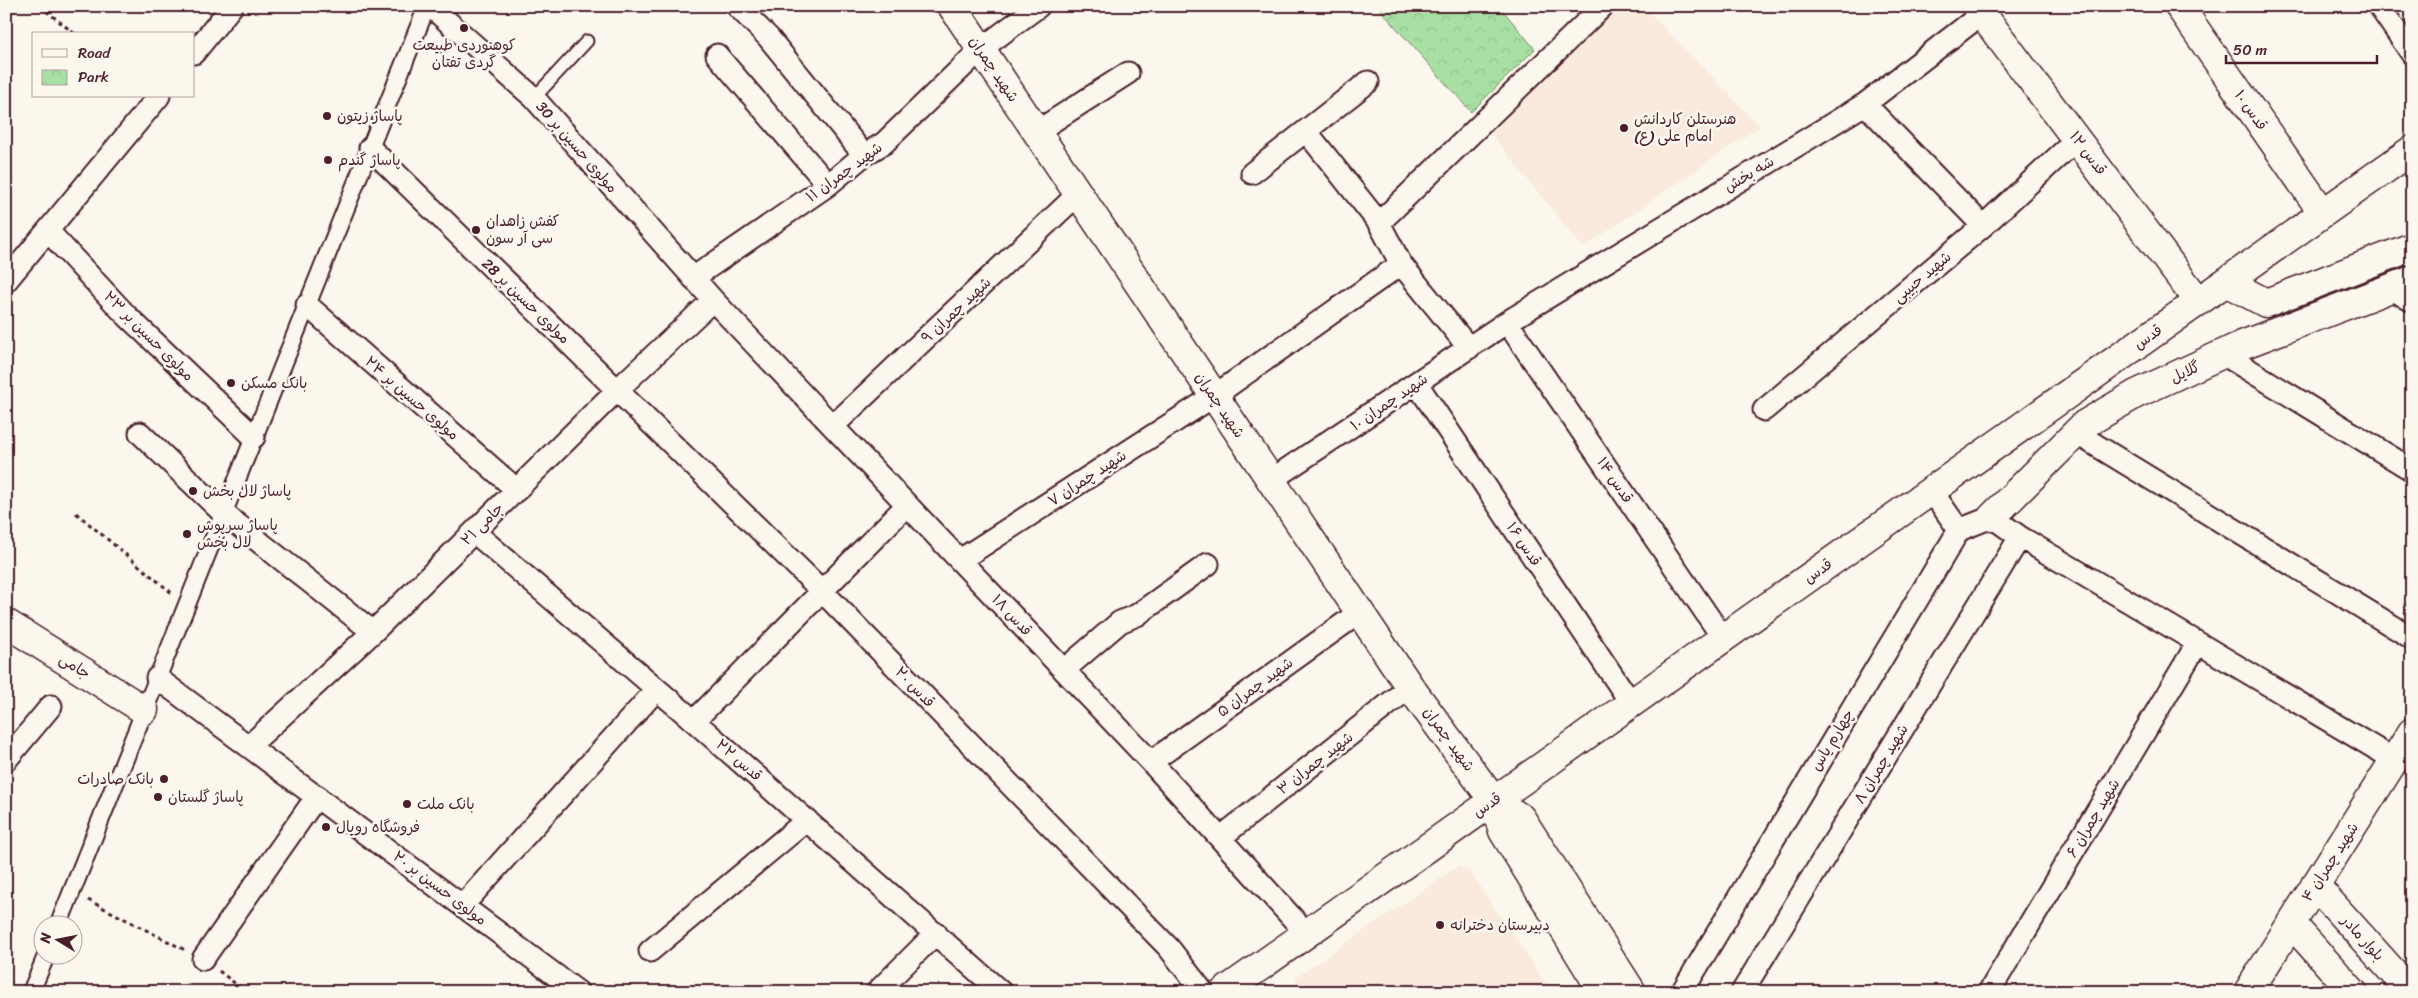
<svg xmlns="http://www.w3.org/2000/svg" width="2418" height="998" font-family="Sriracha,'Playpen Sans Arabic',sans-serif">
<defs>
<pattern id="park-crowns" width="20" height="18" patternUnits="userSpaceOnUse" patternTransform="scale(1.25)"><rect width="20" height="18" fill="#a8e0a4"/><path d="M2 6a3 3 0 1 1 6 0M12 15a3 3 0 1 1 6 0" fill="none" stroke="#92c08d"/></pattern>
</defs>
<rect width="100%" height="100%" fill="#fbf7ec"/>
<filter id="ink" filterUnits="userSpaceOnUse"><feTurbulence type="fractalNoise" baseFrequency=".02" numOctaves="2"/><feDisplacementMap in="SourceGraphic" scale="10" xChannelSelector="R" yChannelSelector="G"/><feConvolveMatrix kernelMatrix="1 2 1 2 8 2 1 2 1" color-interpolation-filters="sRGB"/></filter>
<g filter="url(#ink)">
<path fill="#faeadd" d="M1621 6H1643L1760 126 1583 248 1487 129Z
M1458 866 1470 872 1552 992H1304L1295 978Z"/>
<path fill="url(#park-crowns)" stroke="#798068" d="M1377 6H1499L1535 49 1471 112Z"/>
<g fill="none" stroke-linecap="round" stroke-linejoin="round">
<g stroke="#4a1f2b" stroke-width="15">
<path id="service" d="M534 98 587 41"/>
</g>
<g stroke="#4a1f2b" stroke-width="20">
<path id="pedestrian" d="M58 926 427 6
M31 992 46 956"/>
</g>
<g stroke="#4a1f2b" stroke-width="25">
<path id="minor" d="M430 6 534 98 713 300 1151 762 1306 933
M737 6 768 37 864 155
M2379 6 2412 54
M194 53 232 6
M717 55 828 185
M1865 104 1983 226
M1306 131 1379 223 1401 264 1469 348
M1036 132 1128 73
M370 148 822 591 1169 948 1203 992
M1252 173 1368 82
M1379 223 1603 6
M48 231 125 314 254 437
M693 278 828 185 864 155 884 143 981 49 1039 6
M6 281 159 96
M2391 288 2412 301
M307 305 517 490
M1507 322 1723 638
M2223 354 2412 470
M1417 384 1631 703
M1764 410 1983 226 2077 139
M833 426 1078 194
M140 433 223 513 373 632
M2076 433 2412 638
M1271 480 1507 322 1865 104 1983 13
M1959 530 1992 517 2020 537 2395 760
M474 532 694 721 1001 992
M960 560 1214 396 1401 264
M1064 670 1120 622 1137 615 1208 564
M157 678 578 992
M694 721 907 505
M249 746 373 632 617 390 713 300
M6 760 51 706
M1151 762 1360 612
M1220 838 1410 687
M463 905 657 689
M650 951 807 820
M203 959 317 796
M877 992 936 933
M1682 992 1959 530 1931 490
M1742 992 2020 537
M1989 992 2197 644"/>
</g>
<g stroke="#4a1f2b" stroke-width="31">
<path id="tertiary" d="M952 6 1410 687 1493 800 1503 831 1603 992
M1976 6 2198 301
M2179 6 2323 213
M2226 282 2266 303 2412 247
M1992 517 2085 424 2136 394 2242 345 2412 280
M6 623 144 710
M1493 800 1521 818 1632 992
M2315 885 2411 992
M2291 923 2353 992
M1224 992 2412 150
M2248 992 2412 732"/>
</g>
<path stroke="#4a1f2b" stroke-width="3" stroke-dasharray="4 4" stroke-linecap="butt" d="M40 6 75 34
M76 513 173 594
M88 900 187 951
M219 971 246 992"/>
<use href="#service" stroke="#fbf7ec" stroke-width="11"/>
<use href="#pedestrian" stroke="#fbf7ec" stroke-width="16"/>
<use href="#minor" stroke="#fbf7ec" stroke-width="21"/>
<use href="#tertiary" stroke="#fbf7ec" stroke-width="28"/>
</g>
</g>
<g fill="#4a1f2b" stroke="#fbf7ec" stroke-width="2">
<circle cx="464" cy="28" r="5"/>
<circle cx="327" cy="116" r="5"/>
<circle cx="1624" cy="128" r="5"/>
<circle cx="328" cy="160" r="5"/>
<circle cx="476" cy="230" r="5"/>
<circle cx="231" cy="383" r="5"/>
<circle cx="193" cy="491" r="5"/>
<circle cx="187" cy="534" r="5"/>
<circle cx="164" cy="779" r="5"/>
<circle cx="158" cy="797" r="5"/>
<circle cx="407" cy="804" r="5"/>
<circle cx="326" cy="827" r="5"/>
<circle cx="1440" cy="925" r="5"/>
</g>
<g text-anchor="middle" stroke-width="5" stroke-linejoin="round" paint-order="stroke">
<g font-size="15" fill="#4a1f2b" stroke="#fbf7ec" text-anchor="start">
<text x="464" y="50" text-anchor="middle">کوهنوردی طبیعت<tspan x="464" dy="17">گردی تفتان</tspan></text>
<text x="337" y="121">پاساژ زیتون</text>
<text x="1634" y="124">هنرستلن کاردانش<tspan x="1634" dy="17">امام علی (ع)</tspan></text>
<text x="338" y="165">پاساژ گندم</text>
<text x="486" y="226">کفش زاهدان<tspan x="486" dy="17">سی آر سون</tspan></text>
<text x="241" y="388">بانک مسکن</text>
<text x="203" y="496">پاساژ لال بخش</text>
<text x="197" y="530">پاساژ سرپوش<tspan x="197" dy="17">لال بخش</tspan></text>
<text x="154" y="784" text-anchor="end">بانک صادرات</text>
<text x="168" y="802">پاساژ گلستان</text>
<text x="417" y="809">بانک ملت</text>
<text x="336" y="832">فروشگاه رویال</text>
<text x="1450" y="930">دبیرستان دخترانه</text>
</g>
<g font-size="15" fill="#4a1f2b" stroke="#fbf7ec">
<text transform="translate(994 69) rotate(56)" y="5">شهید چمران</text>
<text transform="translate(2251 110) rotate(55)" y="5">قدس ۱۰</text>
<text transform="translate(577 147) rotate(49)" y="5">مولوی حسین بر 30</text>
<text transform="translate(2088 153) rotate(53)" y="5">قدس ۱۲</text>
<text transform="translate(844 172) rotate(-36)" y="5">شهید چمران ۱۱</text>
<text transform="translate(1749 174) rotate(-31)" y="5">شه بخش</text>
<text transform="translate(1922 277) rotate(-40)" y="5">شهید حبیبی</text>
<text transform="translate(526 301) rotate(44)" y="5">مولوی حسین بر 28</text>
<text transform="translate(956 310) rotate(-43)" y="5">شهید چمران ۹</text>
<text transform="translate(149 336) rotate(45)" y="5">مولوی حسین بر ۲۳</text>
<text transform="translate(2148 337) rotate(-35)" y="5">قدس</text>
<text transform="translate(2185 372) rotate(-25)" y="5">گلایل</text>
<text transform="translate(412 398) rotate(41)" y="5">مولوی حسین بر ۲۴</text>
<text transform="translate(1389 402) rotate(-34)" y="5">شهید چمران ۱۰</text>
<text transform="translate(1220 405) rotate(56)" y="5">شهید چمران</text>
<text transform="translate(1087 478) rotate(-33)" y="5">شهید چمران ۷</text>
<text transform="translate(1615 480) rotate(56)" y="5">قدس ۱۴</text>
<text transform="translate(482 524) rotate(-45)" y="5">جامی ۲۱</text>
<text transform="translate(1524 544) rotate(56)" y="5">قدس ۱۶</text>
<text transform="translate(1818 571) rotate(-35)" y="5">قدس</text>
<text transform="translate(1012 615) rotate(47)" y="5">قدس ۱۸</text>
<text transform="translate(75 666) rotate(32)" y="5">جامی</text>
<text transform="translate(915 687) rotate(46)" y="5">قدس ۲۰</text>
<text transform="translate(1255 687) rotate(-36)" y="5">شهید چمران ۵</text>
<text transform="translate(1449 739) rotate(54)" y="5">شهید چمران</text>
<text transform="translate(1832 740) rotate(-59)" y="5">چهارم یاس</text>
<text transform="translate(739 760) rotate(41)" y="5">قدس ۲۲</text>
<text transform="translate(1315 763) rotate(-38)" y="5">شهید چمران ۳</text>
<text transform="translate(1881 764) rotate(-59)" y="5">شهید چمران ۸</text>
<text transform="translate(1487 805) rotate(-35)" y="5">قدس</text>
<text transform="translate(2093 818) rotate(-59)" y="5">شهید چمران ۶</text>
<text transform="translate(2330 862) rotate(-57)" y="5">شهید چمران ۴</text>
<text transform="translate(440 888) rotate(37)" y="5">مولوی حسین بر ۲۰</text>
<text transform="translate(2363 938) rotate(48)" y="5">بلوار مادر</text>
</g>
</g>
<rect width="2418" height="998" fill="none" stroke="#fbf7ec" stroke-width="25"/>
<rect x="12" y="12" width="2393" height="973" fill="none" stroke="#4a1f2b" stroke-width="2" filter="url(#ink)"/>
<rect x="32" y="32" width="162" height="65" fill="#fbf7ec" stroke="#b4a19f"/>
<rect x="42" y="49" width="25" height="8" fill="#fbf7ec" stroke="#b4a19f"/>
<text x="78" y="58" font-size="15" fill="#4a1f2b">Road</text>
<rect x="42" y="70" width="25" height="15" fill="url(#park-crowns)" stroke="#b4a19f"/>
<text x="78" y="82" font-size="15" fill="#4a1f2b">Park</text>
<g transform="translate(58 940) rotate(280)"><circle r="24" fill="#fbf7ec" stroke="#b4a19f"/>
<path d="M0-4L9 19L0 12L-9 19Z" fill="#4a1f2b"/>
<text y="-8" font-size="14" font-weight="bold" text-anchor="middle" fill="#4a1f2b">N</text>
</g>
<path d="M2226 55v8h151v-8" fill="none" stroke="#4a1f2b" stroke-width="2.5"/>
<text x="2233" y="55" font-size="15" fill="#4a1f2b" stroke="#fbf7ec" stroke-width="4" paint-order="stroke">50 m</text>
</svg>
